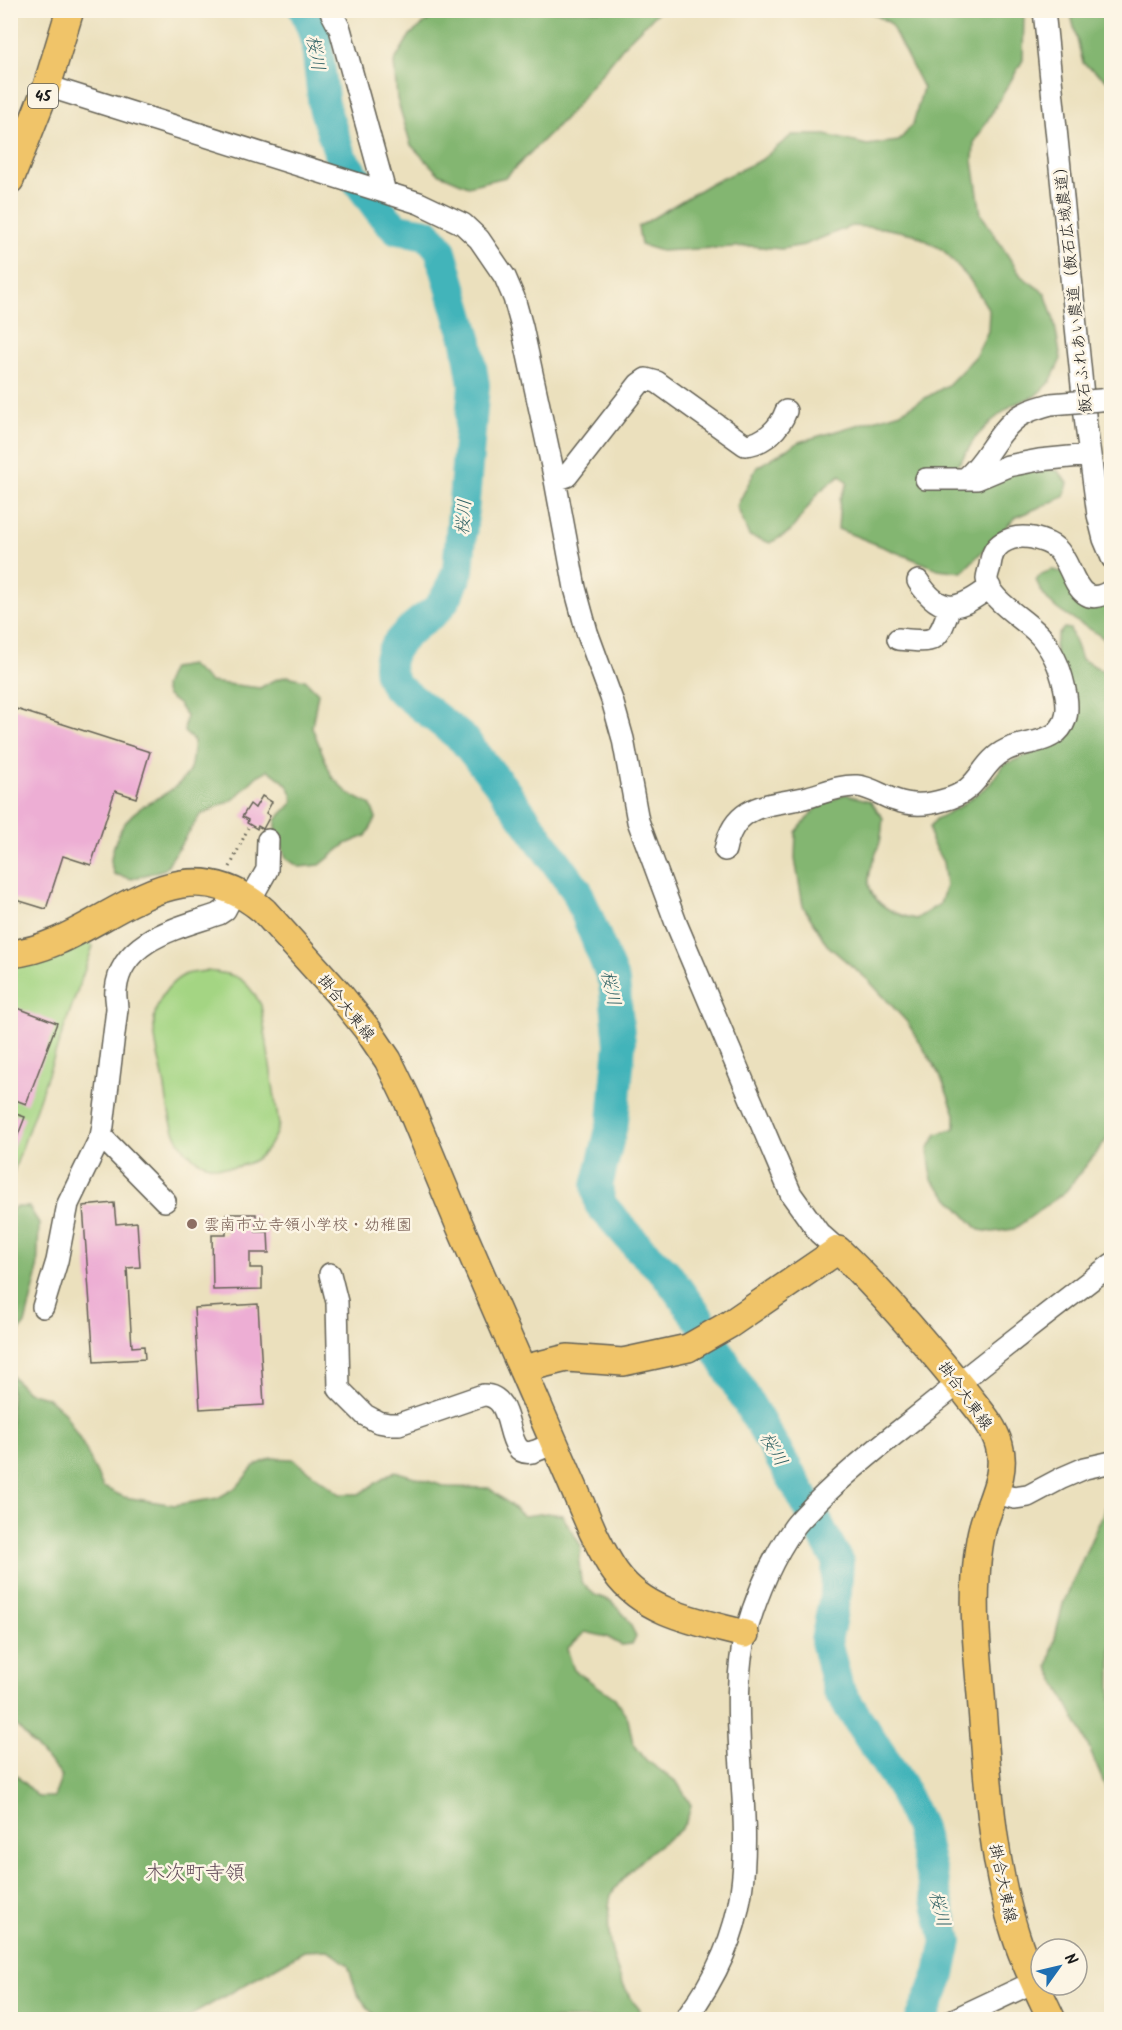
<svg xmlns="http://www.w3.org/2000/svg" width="1122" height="2030" font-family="Kalam,'Klee One',sans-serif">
<rect width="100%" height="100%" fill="#fcf5e5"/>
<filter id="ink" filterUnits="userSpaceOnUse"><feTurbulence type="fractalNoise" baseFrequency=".0167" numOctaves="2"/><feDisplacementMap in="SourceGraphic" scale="12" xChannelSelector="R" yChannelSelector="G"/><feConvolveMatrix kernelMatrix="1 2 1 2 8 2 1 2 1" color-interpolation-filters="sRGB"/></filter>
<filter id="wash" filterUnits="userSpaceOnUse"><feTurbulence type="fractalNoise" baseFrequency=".008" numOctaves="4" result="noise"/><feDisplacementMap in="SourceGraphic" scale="24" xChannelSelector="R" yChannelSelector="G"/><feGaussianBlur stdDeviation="1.35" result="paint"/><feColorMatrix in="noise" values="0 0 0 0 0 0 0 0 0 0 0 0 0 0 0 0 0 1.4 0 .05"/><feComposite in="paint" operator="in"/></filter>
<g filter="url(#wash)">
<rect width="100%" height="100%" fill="#ebe0bd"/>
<path fill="#a4d583" stroke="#607850" stroke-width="1.5" d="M87 942 93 946 11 1179V965H17Z
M206 971C238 974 245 977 261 1005L279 1125C275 1138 266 1154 253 1161 230 1173 198 1168 183 1147 169 1129 168 1104 164 1082 161 1065 153 1039 154 1023 154 1004 167 984 184 975 190 972 200 972 206 971Z"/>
<path fill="#83b671" stroke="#506946" stroke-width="1.5" d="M440 11V10L659 11 627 42 570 113 506 177 468 186 438 173 411 145 397 99 394 62 410 35Z
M868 11H1024L1023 60 974 143 973 161 981 214 1021 276 1045 293 1054 320 1061 359 1050 382 1035 396 1012 405 993 420 975 438 961 461 949 473 1035 466 1058 471 1068 483 1064 497 1016 517 962 572 938 569 838 529 840 499 848 483 840 475 819 492 790 532 770 543 749 536 737 506 757 467 799 442 901 412 948 385 975 357 988 331 989 310 970 280 943 250 914 234 883 228 851 226 804 245 781 249 751 246 661 251 641 245 638 227 708 185 761 160 792 135H826L867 145 899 141 913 124 923 88 890 23Z
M1070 11H1111V83L1083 63Z
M1052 570 1062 572 1111 601V645C1086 619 1052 620 1036 580L1042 574Z
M1064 628 1070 629 1081 659 1111 675V1134L1066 1191 1014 1229 993 1232 979 1230 932 1180 928 1149 937 1134 955 1128V1114L940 1075 907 1022 868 980 827 945 803 906 795 859 796 832 817 807 845 794 870 801 883 818C882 826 882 834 880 842 876 856 866 873 870 888 875 907 900 916 916 919L940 904 946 886 943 862 931 841 930 827 936 819 959 807 990 784 1003 765 1047 747 1064 734 1055 645 1058 635Z
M190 665 210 682 260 688 272 681 287 676 305 680 318 693 312 727 332 777 349 794 371 805 376 819 366 836 346 844 320 865 299 867 286 858 276 831V820L293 802C293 786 281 779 268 770L257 776 234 799 200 815 165 869 132 879 114 874C109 863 111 854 115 843 131 796 165 806 188 773 193 766 192 751 194 741L184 732 186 716 179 705 166 695 164 686 172 668Z
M15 1207H29L39 1223 37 1276 25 1324 11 1342 10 1213Z
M11 1375 27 1392 47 1397 64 1412 85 1448 103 1487 124 1497 175 1505 218 1498 237 1487 254 1466 271 1458 293 1459 340 1494H359L395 1471 447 1487 489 1488 524 1516 547 1513 562 1515 581 1546 579 1561 581 1582 595 1595 611 1601 627 1618 636 1636 632 1644 621 1645 607 1637 585 1632 567 1649 574 1670 615 1698 628 1719 633 1743 646 1760 677 1782 691 1805C685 1836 671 1834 650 1852 642 1859 617 1884 612 1893 607 1904 608 1936 611 1948 617 1972 624 1991 640 2010L639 2019H377L357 1994 348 1965 328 1950 304 1951 185 2019H11V1770L38 1797H54L62 1776 11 1720Z
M1111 1495V1824L1108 1793 1083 1734 1048 1667 1063 1604Z"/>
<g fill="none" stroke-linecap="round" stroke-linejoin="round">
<path stroke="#43b4ba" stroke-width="32" d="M305 10 316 37 324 107 341 158 383 215 397 229 427 234 440 249 467 342 474 385 458 570C453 583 448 597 439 607 434 613 426 617 420 622 399 639 377 660 397 687L463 739 501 786 577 891 614 982 620 1044 613 1121 597 1186 600 1204 640 1249 665 1272 699 1319 798 1488 838 1562 836 1591 826 1641 838 1689 901 1786 920 1828 947 1941 940 1974 921 2020"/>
</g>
<g id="blocks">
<path fill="#edaed4" d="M10 707 150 752 136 798 115 791 91 865 63 856 46 909 10 898Z
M262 796 272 802 266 813 270 816 263 829 258 826 257 829 247 823 248 820 242 817 250 804 255 808Z
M15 1007 57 1023 26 1104 10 1098V1019Z
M10 1112 25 1117 11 1153H10Z
M114 1203 116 1224 137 1222 140 1267 127 1268 132 1347 144 1346 145 1359 94 1362 83 1206Z
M226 1214H256V1232H268L269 1253H250V1268H262V1289L213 1290 212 1235H226Z
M258 1304 264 1405 200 1409 194 1308Z"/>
</g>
</g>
<g filter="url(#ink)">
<use href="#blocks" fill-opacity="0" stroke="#646154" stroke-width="1.5"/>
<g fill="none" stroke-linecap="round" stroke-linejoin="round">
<g stroke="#646154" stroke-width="24">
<path id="minor" d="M330 10 340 29 385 192
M1044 10 1086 425 1098 515 1104 539 1112 558
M47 86 419 203 463 224 479 239 505 277 514 298 522 327 555 480 575 588 587 632 612 700 623 739 638 821 676 923 791 1194 819 1233 838 1250
M966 478C986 462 993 439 1012 422 1022 412 1037 408 1051 404
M926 479H977L1008 466 1039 460 1090 455
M555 480 567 476 639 384 646 379 657 382 745 445C764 444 780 428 786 411
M918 581C941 617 960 610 990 587
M898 639C937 643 937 643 950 607
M725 850C734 804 766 806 804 798 822 794 838 785 857 786 871 787 882 796 895 800 911 806 928 805 944 800 981 791 979 763 1006 750 1022 742 1043 744 1057 732 1068 722 1068 709 1066 695 1062 673 1056 656 1042 638 1028 620 988 601 987 579 987 575 989 570 990 566 991 556 994 548 1002 543 1011 537 1023 536 1033 538 1041 540 1051 543 1057 549 1075 566 1075 614 1112 590
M250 900 267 870 268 840
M101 1136 165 1201
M330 1274 337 1302 339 1389 365 1415 378 1422 389 1424H399L483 1395C519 1395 501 1458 532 1452 540 1450 547 1446 554 1442
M43 1307 57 1261 68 1204 101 1136 103 1126 117 1009C117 1003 115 996 116 990 121 939 179 928 219 914L225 910 235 891
M996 1493 1014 1498 1028 1496 1062 1478 1085 1468 1112 1462
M685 2020C753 1928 748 1861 740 1753 738 1716 736 1668 746 1632 757 1594 772 1558 795 1526 801 1518 810 1510 817 1502 846 1473 877 1448 909 1423 976 1369 1044 1316 1112 1264
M953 2020 1034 1982"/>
</g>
<g stroke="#646154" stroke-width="30">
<path id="major" d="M10 180 47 86 70 10
M10 954C101 946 171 831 264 911L339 994 367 1029 388 1060 407 1099 459 1224 593 1532C600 1546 607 1561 616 1573 645 1614 700 1622 745 1634
M522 1369 567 1358 623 1362 688 1348 730 1324 838 1250C883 1293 923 1340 962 1388 975 1406 993 1423 999 1445 1007 1472 992 1498 984 1523 979 1539 977 1560 976 1577 973 1620 979 1665 982 1708 988 1784 992 1863 1016 1936 1025 1965 1039 1992 1052 2020"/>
</g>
<path stroke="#646154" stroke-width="3" stroke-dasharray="1.5 4.5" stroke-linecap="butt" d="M230 867 248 828"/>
<use href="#minor" stroke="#fff" stroke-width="21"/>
<use href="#major" stroke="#f0c469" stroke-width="27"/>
<g stroke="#646154" stroke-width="24" stroke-linecap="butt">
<path id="minor-bridge" d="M1051 404 1112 399"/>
</g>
<use href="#minor-bridge" stroke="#fff" stroke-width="21"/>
</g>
</g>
<circle fill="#8d6e63" stroke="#fcf5e5" stroke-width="2" cx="192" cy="1224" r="6"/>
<g text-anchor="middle" stroke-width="5" stroke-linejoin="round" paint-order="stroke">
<rect fill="#fcf5e5" stroke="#5f5d58" stroke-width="1.5" x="28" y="84" width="30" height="24" rx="4.5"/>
<g font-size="15" font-weight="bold" fill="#1c1c1c">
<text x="43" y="101">45</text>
</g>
<g font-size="16" fill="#1c1c1c" stroke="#fcf5e5">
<text transform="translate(1072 286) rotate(-96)" y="6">飯石ふれあい農道（飯石広域農道）</text>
<text transform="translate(347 1007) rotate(51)" y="6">掛合大東線</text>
<text transform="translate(966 1395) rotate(54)" y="6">掛合大東線</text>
<text transform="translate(1004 1883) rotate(78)" y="6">掛合大東線</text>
</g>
<g font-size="16" fill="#785e54" stroke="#fcf5e5" text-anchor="start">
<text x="204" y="1230">雲南市立寺領小学校・幼稚園</text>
</g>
<g font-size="18" font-style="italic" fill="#2e6063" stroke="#fcf5e5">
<text transform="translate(316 53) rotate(80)" y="6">桜川</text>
<text transform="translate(463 517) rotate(-85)" y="6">桜川</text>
<text transform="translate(611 988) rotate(78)" y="6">桜川</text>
<text transform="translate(774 1449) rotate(60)" y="6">桜川</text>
<text transform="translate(940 1909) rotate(76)" y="6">桜川</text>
</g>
<g font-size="20" fill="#654f5c" stroke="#fcf5e5">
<text x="195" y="1879">木次町寺領</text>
</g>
</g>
<rect width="1122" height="2030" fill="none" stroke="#fcf5e5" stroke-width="36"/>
<g transform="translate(1059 1967) rotate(56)"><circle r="28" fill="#fcf5e5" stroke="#a29e95" stroke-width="1.5"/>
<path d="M0-4.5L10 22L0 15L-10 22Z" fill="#1f6fb2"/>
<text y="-9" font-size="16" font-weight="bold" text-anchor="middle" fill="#1c1c1c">N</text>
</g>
</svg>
